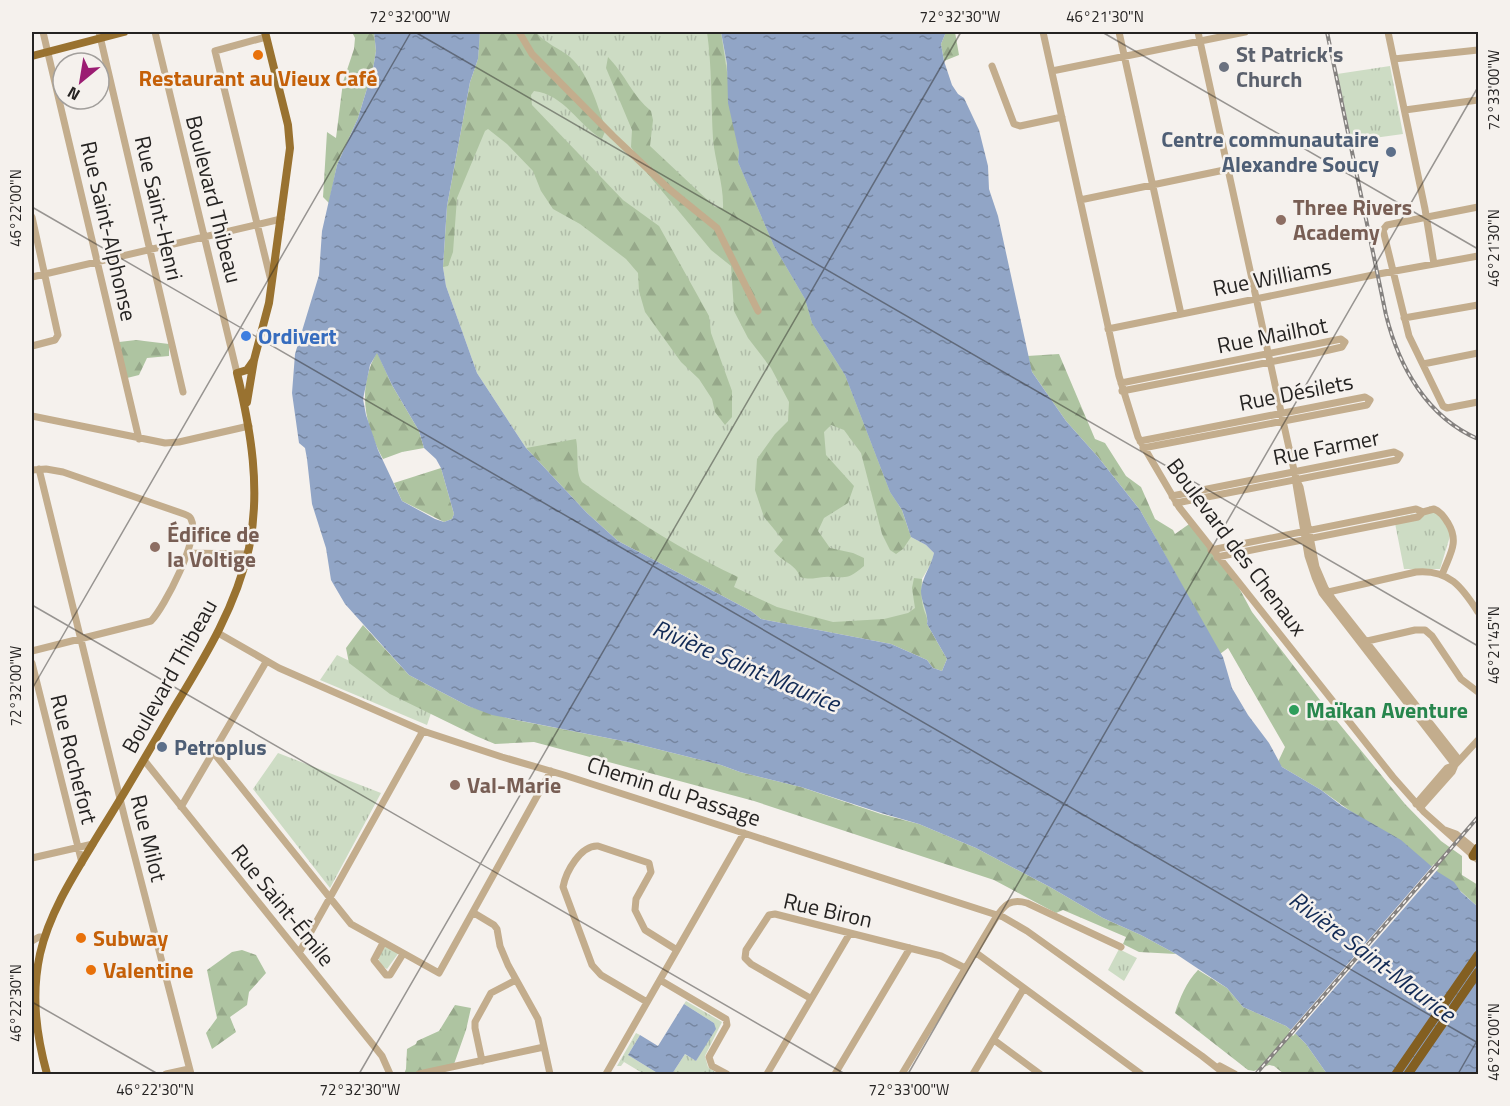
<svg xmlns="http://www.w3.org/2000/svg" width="1510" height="1106" font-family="'Titillium Web',sans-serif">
<defs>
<pattern id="grass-tufts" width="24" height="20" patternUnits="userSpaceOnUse" patternTransform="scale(1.5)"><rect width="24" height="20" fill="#cddcc4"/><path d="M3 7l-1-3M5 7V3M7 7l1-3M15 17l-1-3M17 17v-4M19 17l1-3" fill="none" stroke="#b0bca8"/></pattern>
<pattern id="forest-firs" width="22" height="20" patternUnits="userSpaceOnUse" patternTransform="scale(1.5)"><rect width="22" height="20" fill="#aec4a1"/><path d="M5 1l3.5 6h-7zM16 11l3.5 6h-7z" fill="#96a88a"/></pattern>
<pattern id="water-ripples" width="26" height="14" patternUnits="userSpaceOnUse" patternTransform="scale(1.5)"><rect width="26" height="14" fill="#91a5c6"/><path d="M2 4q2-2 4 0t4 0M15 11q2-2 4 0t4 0" fill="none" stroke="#7686a0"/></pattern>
</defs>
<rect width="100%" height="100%" fill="#f5f1ed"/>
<path fill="url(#grass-tufts)" d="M480 32H721L727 64 911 537 926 545 934 553 932 562 922 579 928 620 790 626 526 448 477 373 446 286 443 267 478 59Z
M1390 66 1403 134 1352 141 1337 74Z
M1429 506 1435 508 1451 533 1440 569H1404L1394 518 1429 511Z
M337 655 435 701 427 725 320 680Z
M278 753 381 793 330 888 253 789Z
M383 942 400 951 387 969 382 966 377 956Z
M1119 949 1137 958 1124 981 1108 970Z
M686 1001 722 1022 705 1056 708 1067 718 1074H672L685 1054 696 1061 714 1023 684 1004Z
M636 1033 640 1035 628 1055 659 1074H644L624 1062 621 1066H617Z"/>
<path fill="url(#forest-firs)" d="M352 32H374L376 51 373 69 358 118 337 165 329 203 323 197 327 132 336 138 343 82 354 49 355 38Z
M480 32H536C546 44 559 48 570 57 590 75 597 106 606 129L602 139C577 124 565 95 534 91L531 95 532 105 623 200 659 226 709 316 711 333 732 391V417L725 425 715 412 712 399 699 379 681 362 645 312 639 291 638 273 626 259 580 224 553 209 541 191 533 171 507 144 488 129 485 131 457 198 453 252 448 266 443 267 447 206 470 82 478 59Z
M707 32H721L739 152 738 162 774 246 805 299 812 323 845 375 890 492 902 510 911 537 903 549 896 554 890 550 882 534 861 453 844 430 831 425 824 432 826 455 854 486 848 503 824 518 818 531 830 548 853 553 864 558V566C844 583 845 575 824 577 814 578 810 580 800 577 796 564 782 562 774 551L783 540 764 517 755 490 757 459 775 434 788 421 789 402 771 368 748 338 734 311 731 266 711 250 647 173 631 147 632 130 606 68 608 57C625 74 633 97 651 111L653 120 650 146 715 207 723 208C724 185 715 162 713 139 711 103 712 67 707 32Z
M946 32H955L959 55 944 61 941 44Z
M136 340 169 344V356L147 358 139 375 127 378 119 342Z
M377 352 392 385 419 431 424 448 402 452 383 459C364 424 357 388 377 352Z
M1059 354 1095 439 1105 443 1126 476 1141 487 1155 519 1173 530 1175 534 1192 522 1231 573 1252 612 1323 704 1405 804 1441 841 1462 856V875L1478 885V907L1456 887 1321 790 1282 767 1278 762 1285 747 1228 648 1220 654 1140 510 1098 457 1066 421 1032 372 1027 356Z
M576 439C579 453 575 471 582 482 632 518 682 551 738 577L734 587 777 607 833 622 884 619 908 613 915 608 912 588 914 578 922 579C921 590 921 600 924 610 926 616 928 618 927 624L947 659 942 671 933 668 927 660 891 644 761 619 751 611 618 541 587 513 526 448Z
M441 468 454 514 452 519 444 522 402 501 394 483Z
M363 625 409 675 468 706 511 719 633 743 721 765 740 772 801 787 881 814 919 824 976 848 1050 887 1103 918 1141 935 1176 954 1139 952 1123 944 1126 937 1063 910 1056 913 994 880 754 801 534 742 495 744 476 736 390 694 349 663 346 648Z
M242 950 256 955 266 973 249 992 247 1005 230 1017 236 1032 212 1049 206 1033 217 1018 207 970 232 952Z
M1198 970 1227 988 1243 1007 1286 1026 1297 1035 1306 1044 1327 1074H1284L1274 1066 1269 1065 1254 1071 1248 1070 1175 1013C1180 998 1186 982 1198 970Z
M455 1005 471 1008 466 1030 453 1067 404 1074 406 1069 407 1049 416 1044 417 1041 439 1031Z"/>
<path fill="url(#water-ripples)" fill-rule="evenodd" d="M374 32H480L478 59 470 82 447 206 443 267 446 286 477 373 526 448 587 513 618 541 751 611 761 619 891 644 927 660 933 668 942 671 947 659 927 624C929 614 921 602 921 591 922 577 931 567 934 553L926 545 911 537 902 510 890 492 845 375 812 323 805 299 774 246 738 162 739 152 728 103 727 64 721 32H946L941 44 944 61 952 85 958 94 964 98 979 130 988 166 989 189 998 216 1032 372 1066 421 1098 457 1140 510 1223 657 1232 688 1248 715 1269 743 1282 767 1321 790 1342 806 1401 840 1438 872 1454 882 1461 892 1478 907V1074H1327L1306 1044 1297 1035 1286 1026 1243 1007 1227 988 1176 954 1141 935 1103 918 1050 887 976 848 919 824 881 813 801 787 740 772 721 765 633 743 492 715 468 706 409 675 345 604 331 580 326 548 312 504 307 459 305 448 299 443 292 393 295 354 319 275 322 231 337 165 358 118 373 69 376 51ZM377 353 392 385 419 431 424 448 436 459 441 468 454 514 452 519 444 522 435 519 402 501 378 450 366 415 363 399 370 365Z
M684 1004 714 1023 716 1029 696 1061 685 1054 672 1074H659L628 1055 640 1035 658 1046Z"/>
<path fill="#f5f1ed" d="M1434 864 1439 868 1293 1036 1289 1032Z"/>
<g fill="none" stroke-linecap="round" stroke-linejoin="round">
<path stroke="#c3ad8d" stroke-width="7" d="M43 32 139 439
M99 32 183 392
M155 32 237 373
M519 32 532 54 613 136 669 189 717 228 758 311
M1043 32 1119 376 1138 437 1179 507 1393 777 1424 812 1478 860
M1119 32 1181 314
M1198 32 1283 421 1296 479 1300 487 1316 567 1325 588 1334 601 1459 760
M1388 32 1425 209 1434 264
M266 37 215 51 271 281
M1394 59 1478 50
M992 66 1014 124 1020 126 1062 117
M1052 71 1245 32
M1405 110 1478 100
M1080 200 1229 169
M1478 207 1387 225 1383 230 1409 336 1443 406 1447 408 1478 402
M32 217 58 335 55 340 32 346
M32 277 281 219
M1404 318 1478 305
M1108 329 1373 275 1478 256
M1423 364 1478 353
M1121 383 1341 339 1345 342 1342 347 1316 353 1122 391
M32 416 165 443 179 442 249 426
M1140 441 1365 397 1370 400 1367 405 1143 448
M39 469 125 819 191 1074
M32 470 46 469 63 472 184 514C187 515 190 516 191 519 201 537 164 608 151 621L32 651
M1296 484 1308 556 1315 577 1322 593 1455 765
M1172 496 1394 452 1400 455 1397 460 1176 503
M1211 550 1416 509 1423 512 1434 509C1441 512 1444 517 1448 523 1460 543 1449 555 1442 575
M189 553 247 554
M1217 557 1418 517 1423 512
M1324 593 1416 572C1449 569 1462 587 1478 612
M218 633 279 668 423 731 502 757 564 775 1003 917 1027 931 1202 1056 1225 1074
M1363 642 1415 630H1425L1432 636 1461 679 1478 692
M32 663 82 863
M213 752 351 924 439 973 551 771
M144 760 382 1056 390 1074
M1416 804 1447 768 1455 765
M181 807 266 662
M1420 808 1452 772 1455 765 1478 740
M1445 830 1456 834 1478 852
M32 858 93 844
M474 913 494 925 497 929 500 946 508 965 538 1019 550 1074
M32 941 39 937H44
M383 943 374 960 386 975H390L403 954
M975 952 1141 1074
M299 953 423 731
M660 980 726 1019 727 1025 709 1057 712 1066 727 1074
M810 998 751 964 745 958 746 950 769 915 775 914 941 956 965 968
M647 1002 601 975 592 965 563 887C566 871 581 845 598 846L649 863 651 872 636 899 635 910 645 930 677 950
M994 1040 1040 1074
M482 1061 475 1028V1022L491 993 516 980
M1220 1066 1235 1074
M166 1074 189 1069
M419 1074 544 1047
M606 1074 744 833
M767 1074 850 933
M835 1074 910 948
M902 1074 995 919C1004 905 1010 898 1027 903L1121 947
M973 1074 1024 988"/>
<path stroke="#997230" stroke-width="8" d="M32 56 124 32
M247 402 254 360 269 303 290 148 288 125 265 32
M47 1074C36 1034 31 995 40 954 50 910 77 870 100 832 126 791 150 749 174 708 205 657 236 607 249 548 261 489 251 431 237 373L247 370 254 360"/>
<path stroke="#835f21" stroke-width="9" d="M1473 856 1478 848
M1396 1074 1478 955
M1408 1074 1478 972"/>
<g stroke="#858280" stroke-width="4">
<path id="rail" d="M1327 32 1386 315C1399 367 1427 417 1478 439
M1256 1074 1478 817"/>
</g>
<use href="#rail" stroke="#f5f1ed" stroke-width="1.5" stroke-dasharray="4.5" stroke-linecap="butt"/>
</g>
<path fill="none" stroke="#252322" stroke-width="1.5" stroke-opacity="0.45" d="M415 32 1478 646M1102 32 1478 249M32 207 1478 1043M32 605 845 1074M32 689 411 32M32 1002 158 1074M359 1074 961 32M908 1074 1478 87M1458 1074 1478 1039"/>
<g fill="#e8710a" stroke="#f5f1ed" stroke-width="2">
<circle cx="258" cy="55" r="6"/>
<circle cx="81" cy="938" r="6"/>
<circle cx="91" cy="970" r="6"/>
</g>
<circle fill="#6b7280" stroke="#f5f1ed" stroke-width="2" cx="1224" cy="67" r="6"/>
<g fill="#5c6f8a" stroke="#f5f1ed" stroke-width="2">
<circle cx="1391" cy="152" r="6"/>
<circle cx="162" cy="747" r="6"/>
</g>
<g fill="#8d6e63" stroke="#f5f1ed" stroke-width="2">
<circle cx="1281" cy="220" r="6"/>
<circle cx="155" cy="547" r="6"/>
<circle cx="455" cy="785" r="6"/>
</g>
<circle fill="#3f7fe0" stroke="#f5f1ed" stroke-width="2" cx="246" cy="336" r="6"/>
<circle fill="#2e9e5b" stroke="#f5f1ed" stroke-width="2" cx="1294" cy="710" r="6"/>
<g text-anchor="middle" stroke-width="5" stroke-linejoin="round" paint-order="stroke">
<g font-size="22" font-weight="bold" fill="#5b616d" stroke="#f5f1ed" text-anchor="start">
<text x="1236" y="62">St Patrick's<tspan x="1236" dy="25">Church</tspan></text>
</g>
<g font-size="22" font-weight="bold" fill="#c56008" stroke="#f5f1ed" text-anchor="start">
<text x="258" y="86" text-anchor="middle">Restaurant au Vieux Café</text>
<text x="93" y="946">Subway</text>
<text x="103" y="978">Valentine</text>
</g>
<g font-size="22" font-weight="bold" fill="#4e5e75" stroke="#f5f1ed" text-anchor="end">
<text x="1379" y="147">Centre communautaire<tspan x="1379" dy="25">Alexandre Soucy</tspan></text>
<text x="174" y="755" text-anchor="start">Petroplus</text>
</g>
<g font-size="22" fill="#252322" stroke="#f5f1ed">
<text transform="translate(214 199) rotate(76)" y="8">Boulevard Thibeau</text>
<text transform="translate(159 208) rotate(77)" y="8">Rue Saint-Henri</text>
<text transform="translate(109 231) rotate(77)" y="8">Rue Saint-Alphonse</text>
<text transform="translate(1272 277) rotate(-11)" y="8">Rue Williams</text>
<text transform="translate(1272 335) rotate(-11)" y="8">Rue Mailhot</text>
<text transform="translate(1296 392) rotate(-11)" y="8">Rue Désilets</text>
<text transform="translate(1326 447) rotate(-11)" y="8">Rue Farmer</text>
<text transform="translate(1237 547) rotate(53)" y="8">Boulevard des Chenaux</text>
<text transform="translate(169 676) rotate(-61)" y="8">Boulevard Thibeau</text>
<text transform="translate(74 759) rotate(76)" y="8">Rue Rochefort</text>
<text transform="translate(674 791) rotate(18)" y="8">Chemin du Passage</text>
<text transform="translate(149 838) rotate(76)" y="8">Rue Milot</text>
<text transform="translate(283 905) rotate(51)" y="8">Rue Saint-Émile</text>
<text transform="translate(828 910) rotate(13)" y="8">Rue Biron</text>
</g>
<g font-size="22" font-weight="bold" fill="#785e54" stroke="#f5f1ed" text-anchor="start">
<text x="1293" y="215">Three Rivers<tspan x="1293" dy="25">Academy</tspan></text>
<text x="167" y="542">Édifice de<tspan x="167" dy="25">la Voltige</tspan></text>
<text x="467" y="793">Val-Marie</text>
</g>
<g font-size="22" font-weight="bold" fill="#366cbe" stroke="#f5f1ed" text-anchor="start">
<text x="258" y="344">Ordivert</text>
</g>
<g font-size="22" font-weight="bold" fill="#27864d" stroke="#f5f1ed" text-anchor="start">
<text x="1306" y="718">Maïkan Aventure</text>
</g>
<g font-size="24" font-style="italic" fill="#122a55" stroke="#f5f1ed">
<text transform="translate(746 666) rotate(23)" y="8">Rivière Saint-Maurice</text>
<text transform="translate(1372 957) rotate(37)" y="8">Rivière Saint-Maurice</text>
</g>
</g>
<rect width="1510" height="1106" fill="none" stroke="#f5f1ed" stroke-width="66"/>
<g transform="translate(81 81) rotate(210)"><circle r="28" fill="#f5f1ed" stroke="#a29f9c" stroke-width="1.5"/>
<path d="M0-4.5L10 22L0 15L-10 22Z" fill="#9b1c72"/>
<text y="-9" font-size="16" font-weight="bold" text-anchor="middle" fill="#252322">N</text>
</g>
<rect x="33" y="33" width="1444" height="1040" fill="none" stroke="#252322" stroke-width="2"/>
<g font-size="15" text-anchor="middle" fill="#252322">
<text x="410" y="22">72°32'00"W</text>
<text x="960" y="22">72°32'30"W</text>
<text x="1105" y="22">46°21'30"N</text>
<text transform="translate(1494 90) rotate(-90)" y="5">72°33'00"W</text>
<text transform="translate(16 208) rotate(-90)" y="5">46°22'00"N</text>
<text transform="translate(1494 248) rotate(-90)" y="5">46°21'30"N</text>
<text transform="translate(1494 645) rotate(-90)" y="5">46°21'45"N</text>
<text transform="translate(16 686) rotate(-90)" y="5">72°32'00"W</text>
<text transform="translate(16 1003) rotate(-90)" y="5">46°22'30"N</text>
<text transform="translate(1494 1042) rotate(-90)" y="5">46°22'00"N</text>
<text x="155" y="1095">46°22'30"N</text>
<text x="360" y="1095">72°32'30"W</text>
<text x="909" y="1095">72°33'00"W</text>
</g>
</svg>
